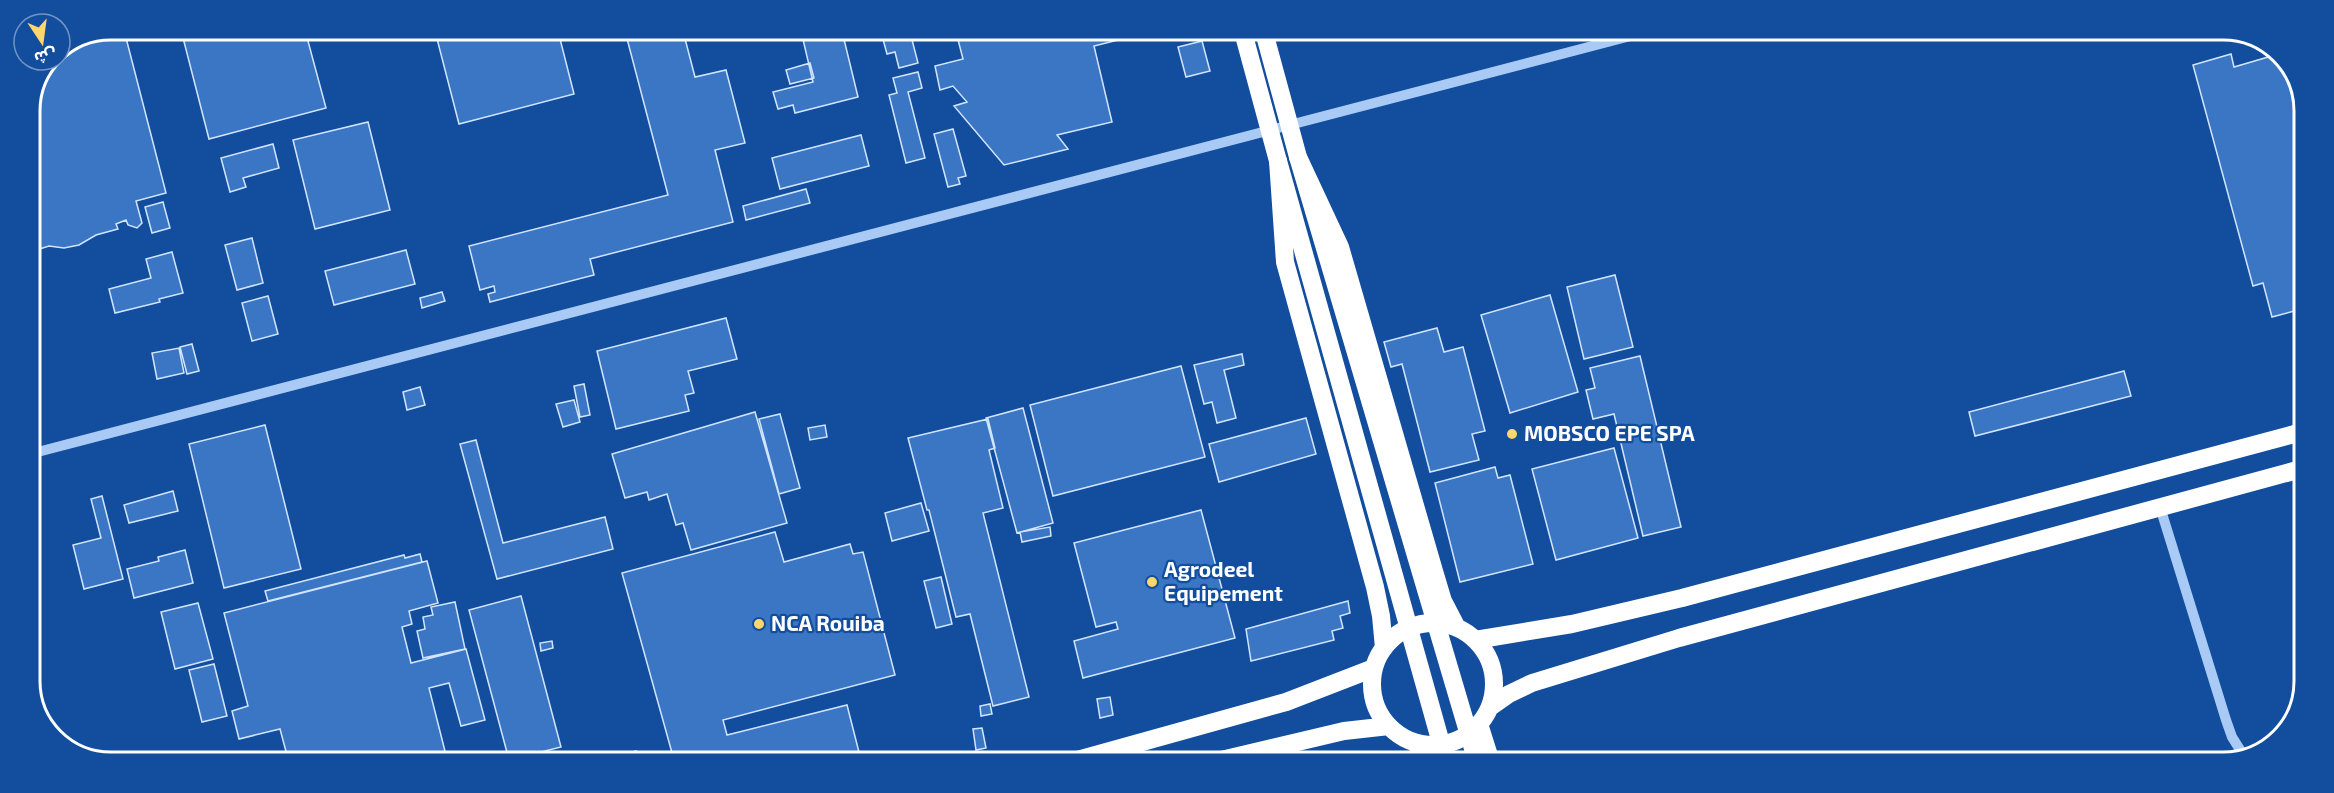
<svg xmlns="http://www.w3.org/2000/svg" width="2334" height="793" font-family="'Exo 2','Noto Sans Arabic',sans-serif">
<rect width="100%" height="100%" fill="#124d9e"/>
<path fill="#3b76c5" stroke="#d2e5fe" stroke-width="1.5" d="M112 30H124L166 193 136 201 142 223 137 228 128 225 126 220 116 224 118 229 96 235 79 245 64 248 49 246 30 252V107L51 60H60V51Z
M181 30H305L326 108 209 139Z
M435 31H558L574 94 459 124Z
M625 31H683L695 77 726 70 745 143 715 150 733 222 590 259 594 275 490 302 488 294 495 292 494 286 480 290 469 246 668 195Z
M801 31H842L858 97 795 113 793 105 778 109 773 92 813 82Z
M881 32H910L918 63 899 68 895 52 887 54Z
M956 32H1141L1142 34 1094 46 1112 122 1057 135 1068 149 1004 165 954 106 967 102 953 86 940 90 935 66 963 59Z
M1202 41 1210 71 1186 77 1178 47Z
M2274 53 2287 62 2304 106 2302 309 2272 317 2263 283 2253 286 2193 65 2231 54 2234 67 2275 55Z
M810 63 814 78 790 84 786 70Z
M918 72 922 88 908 92 925 158 906 163 889 95 897 93 893 78Z
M368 122 390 210 315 229 293 140Z
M953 129 966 176 958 178 960 184 948 187 934 134Z
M861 135 869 166 780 189 772 158Z
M273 144 279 168 243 178 246 187 230 192 221 158Z
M806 189 810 203 746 220 743 206Z
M163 202 170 228 152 233 145 207Z
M252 238 263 283 237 290 225 245Z
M406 250 415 284 334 305 325 271Z
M172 252 183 293 159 299 160 302 115 313 109 289 151 278 146 259Z
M1615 275 1633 347 1584 359 1567 287Z
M442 292 445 301 422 308 420 298Z
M1550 295 1578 392 1510 413 1481 315Z
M268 296 278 334 252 341 242 303Z
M726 318 737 359 688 371 694 393 685 395 689 411 616 429 597 351Z
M1437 328 1444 352 1463 347 1485 431 1472 434 1479 460 1430 472 1402 364 1391 367 1384 342Z
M192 344 199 371 187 374 180 347Z
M179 348 184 373 157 379 152 353Z
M1242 354 1244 365 1224 370 1236 418 1217 423 1212 402 1204 404 1194 365Z
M1640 356 1681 527 1643 536 1614 414 1593 419 1586 390 1595 388 1590 368Z
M1181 366 1205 457 1053 496 1030 405Z
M2124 371 2131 396 1975 436 1969 412Z
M584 384 590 415 580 417 574 386Z
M420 387 425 405 407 410 403 392Z
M574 400 580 422 563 427 556 404Z
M1023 408 1053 523 1017 533 986 418Z
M755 412 787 523 691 550 683 523 676 525 667 494 649 500 647 492 625 498 612 454Z
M780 414 800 488 779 494 759 419Z
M1306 418 1316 454 1219 482 1209 444Z
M988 419 995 448 989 450 1003 508 983 513 1029 697 993 706 970 614 956 617 929 510H927L908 438Z
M265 425 301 569 224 588 189 444Z
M825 425 827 437 810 440 808 428Z
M476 440 503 543 605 517 613 549 497 579 460 444Z
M1614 448 1638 538 1556 560 1532 469Z
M1495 467 1498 478 1510 475 1533 564 1460 582 1435 483Z
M173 491 178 511 129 523 124 505Z
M102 496 123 579 84 589 73 545 101 538 91 499Z
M921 503 929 531 892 541 885 513Z
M1201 510 1235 638 1083 678 1074 641 1118 629 1116 622 1096 627 1074 543Z
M1050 527 1051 536 1022 542 1020 532Z
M775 532 784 562 850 544 853 554 863 552 895 675 723 720 727 735 847 705 861 760H674L622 573Z
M185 550 193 583 134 598 127 569 159 561 158 557Z
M420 554 422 562 268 601 265 591 404 555 405 558Z
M427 561 438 603 409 611 412 624 402 627 411 663 466 649 485 720 461 726 449 683 429 688 447 759H288L280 729 239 739 232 711 248 706 224 613Z
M941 577 952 624 936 628 924 581Z
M521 596 561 747 525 756 526 760H509L469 610Z
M1348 601 1350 613 1340 616 1343 628 1332 631 1334 640 1251 661 1246 629Z
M455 602 465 649 423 658 417 631 425 629 423 617 433 615 431 607Z
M198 603 213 659 175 669 161 612Z
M552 641 553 648 541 651 540 643Z
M214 664 227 716 202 722 189 670Z
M1110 697 1113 715 1100 718 1097 699Z
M990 704 992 714 981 716 980 706Z
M982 728 986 748 976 750 973 729Z
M636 751 638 759 652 756 653 760H620L618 756Z"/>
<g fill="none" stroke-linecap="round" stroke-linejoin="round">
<path stroke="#a9caf4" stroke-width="10" d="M30 454 1642 33
M2160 507 2226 720 2232 737 2244 756"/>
<path stroke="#fff" stroke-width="18" d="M1243 32 1278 161 1285 262 1375 587 1381 616 1384 648
M1264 32 1298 157 1340 247 1434 571 1443 601 1457 628
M1372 684a61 61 0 1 1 122 0a61 61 0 1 1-122 0Z
M1475 640 1572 624 1682 598 2302 432
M1489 708 1509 694 1532 683 1679 638 2301 469
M1479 724 1491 762
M1417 743 1422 761
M1074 761 1286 702 1374 668
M1217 761 1344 731 1389 726"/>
<path stroke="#fff" stroke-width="18" d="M1298 157 1477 762
M1278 161 1446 761"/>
</g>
<g fill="#ffd76c" stroke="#124d9e" stroke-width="2">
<circle cx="1512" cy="434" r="6"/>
<circle cx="1152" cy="582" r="6"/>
<circle cx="759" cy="624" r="6"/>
</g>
<g text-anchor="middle" stroke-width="4.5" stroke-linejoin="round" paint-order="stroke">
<g font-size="21" font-weight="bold" fill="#fff" stroke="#124d9e" text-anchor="start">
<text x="1524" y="441">MOBSCO EPE SPA</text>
<text x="1164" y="577">Agrodeel<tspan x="1164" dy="24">Equipement</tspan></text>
<text x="771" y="631">NCA Rouiba</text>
</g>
</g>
<path d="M0 0H2334V793H0ZM111 40H2223A71 71 0 0 1 2294 111V681A71 71 0 0 1 2223 752H111A71 71 0 0 1 40 681V111A71 71 0 0 1 111 40Z" fill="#124d9e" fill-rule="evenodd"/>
<path fill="none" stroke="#fff" stroke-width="3" d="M111 40H2223A71 71 0 0 1 2294 111V681A71 71 0 0 1 2223 752H111A71 71 0 0 1 40 681V111A71 71 0 0 1 111 40Z"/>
<g transform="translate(42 42) rotate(167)"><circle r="28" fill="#124d9e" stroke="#7194c5" stroke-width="1.5"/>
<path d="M0-4.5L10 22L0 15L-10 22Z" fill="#ffd76c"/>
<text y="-9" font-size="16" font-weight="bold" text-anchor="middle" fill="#ffffff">ش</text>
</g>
</svg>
